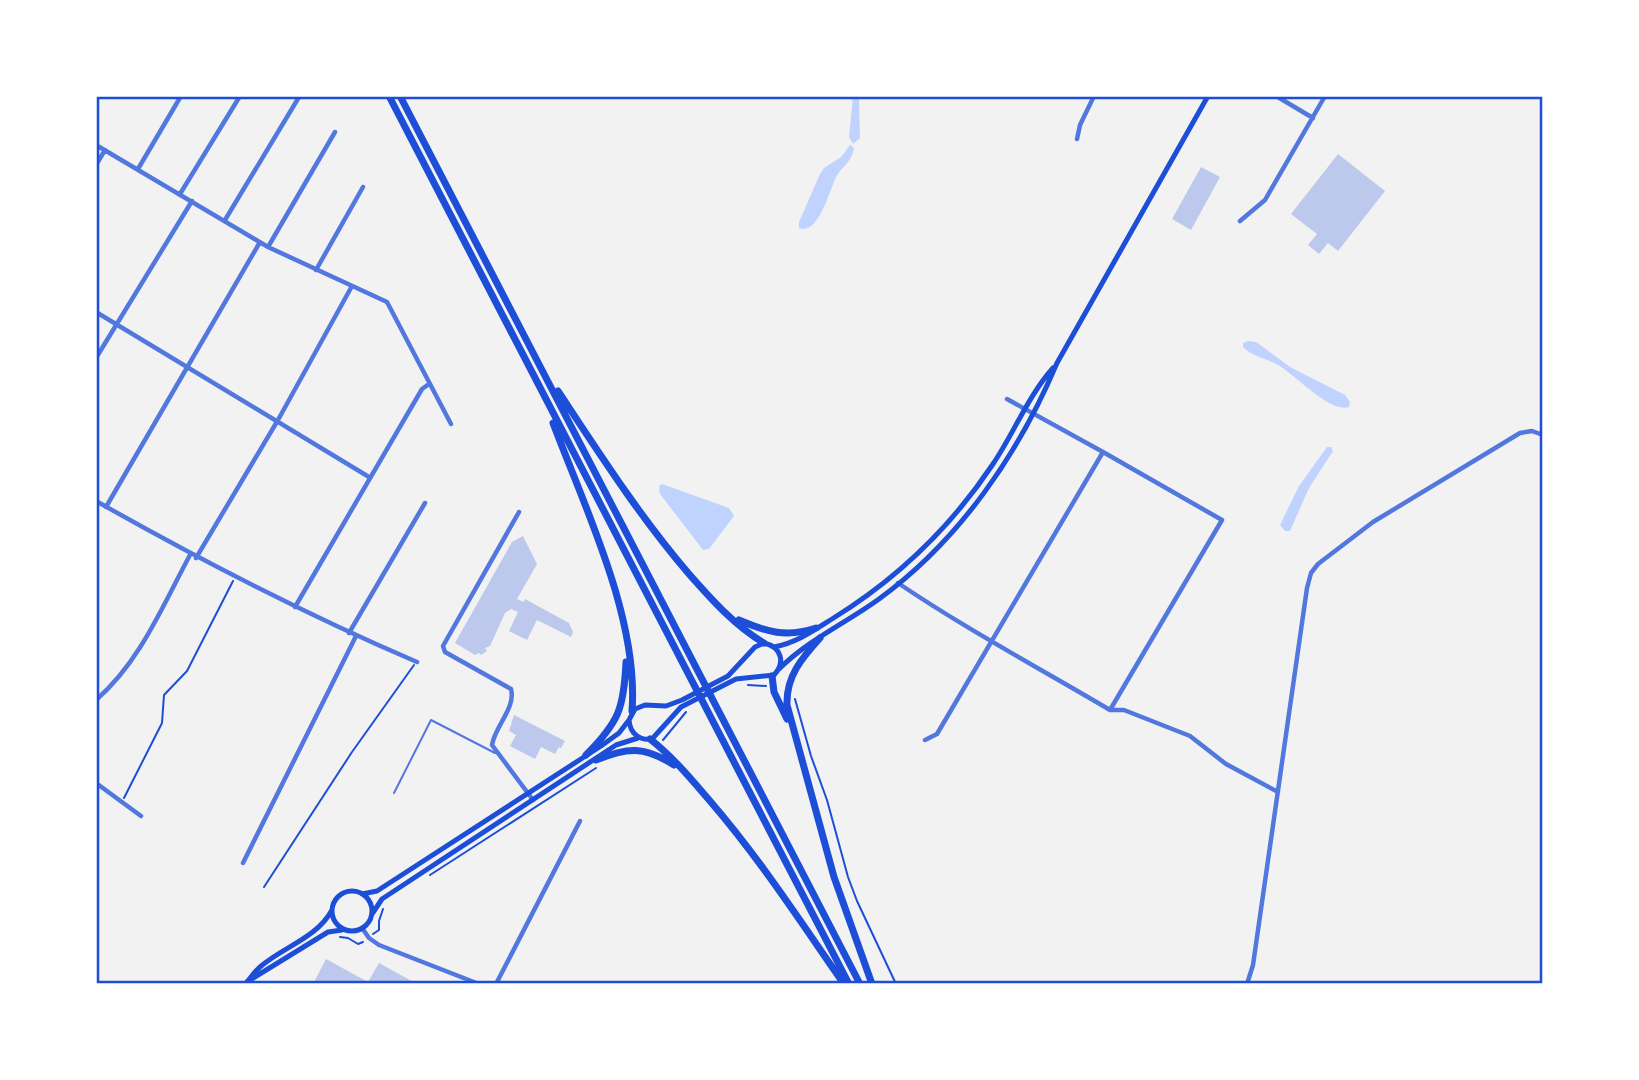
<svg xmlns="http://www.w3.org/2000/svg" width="1639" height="1080" font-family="'Titillium Web',sans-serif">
<rect width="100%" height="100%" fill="#f2f2f2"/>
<path fill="#bfd3fe" d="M853 96H859L860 138 853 144 849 137Z
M850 145 854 148C852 162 842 166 836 177 830 190 818 236 799 228V222L820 174 824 168 841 157Z
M1248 341 1256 342 1290 367 1345 395 1350 402 1349 407C1329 413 1296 375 1278 365 1266 358 1253 357 1243 347V343Z
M1327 447H1331L1333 451 1309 488 1290 531H1285L1280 525 1299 486Z
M662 484 729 508 734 516 709 549 703 550 660 494 659 486Z"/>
<path fill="#bdc9ec" d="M1338 154 1385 191 1338 251 1328 243 1319 254 1308 245 1317 234 1291 214Z
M1201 167 1220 177 1191 230 1172 219Z
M523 536 537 564 517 599 524 602 525 599 569 623 573 632 571 637 537 620 527 640 509 631 518 612 511 609 505 613 490 646 485 648 487 651 481 655 479 653 475 655 455 643 512 542Z
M514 715 565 741 561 748 559 747 555 754 541 747 535 759 510 746 516 735 509 731Z
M326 959 368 982 379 963 417 984H313Z"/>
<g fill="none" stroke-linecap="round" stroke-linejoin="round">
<path stroke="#1d4ed8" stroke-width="2" d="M748 685 766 686
M795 699 811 756 827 800 848 877 857 901 896 984
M663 740 686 712
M124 798 162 723 164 695 187 671 233 581
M430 875 596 768
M264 887 352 752 414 665
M373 934 379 930V921L383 909
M340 937 348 938 358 944 363 942"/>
<path stroke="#5277de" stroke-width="2" d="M394 793 431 720 495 753"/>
<path stroke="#5277de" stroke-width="4.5" d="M1276 96 1313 118
M1077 139 1080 125 1094 96
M96 145 268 247 387 302 451 424
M96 165 105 150
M138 169 181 96
M180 194 240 96
M225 220 299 97
M1240 221 1265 200 1325 96
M268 247 335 132
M316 270 363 187
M96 312 369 477
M96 358 192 201
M1007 399 1103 452
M96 501C202 561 305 614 417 662
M106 507 260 242
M519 512 443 646 445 652 511 689C516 708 495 726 492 745L533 800
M196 558 278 420 352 286
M898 583C966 629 1039 668 1110 710L1222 520 1103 452 937 734 925 740
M295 607 422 389 429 384
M349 633 425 503
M96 700C140 662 163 605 190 555
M1110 710H1124L1190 736 1226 764 1278 792
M96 783 141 816
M243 863 356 636
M362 928 369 938 379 945 479 984
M496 984 580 821
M1247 984 1253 965 1307 588 1311 573 1318 564 1373 522 1520 433 1532 431 1543 435"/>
<path stroke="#1d4ed8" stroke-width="5" d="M764 643C781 647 786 662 774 675L736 679 681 707 652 739C639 741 630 733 629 720L635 709 645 705 666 706 682 700 728 676 755 647Z
M774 647C796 643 813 631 832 619 897 579 951 527 993 464 1014 433 1028 396 1053 368
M779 669C808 640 846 623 879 599 960 540 1019 453 1057 363L1208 96
M332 911a20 20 0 1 1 40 0a20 20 0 1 1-40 0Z
M362 894 377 891 601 746 619 733 629 720
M372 914 382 899 616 745 638 738
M250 980 328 932 342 930
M245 984C250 979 254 972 260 967 283 947 317 938 332 910"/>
<path stroke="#1d4ed8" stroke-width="7" d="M389 96 849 984
M400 96 860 984
M558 391C599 453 640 517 689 574 711 599 735 626 764 643
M553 423C585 508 639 619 632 711
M739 620C767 632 786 638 816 628
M820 638C802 658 786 676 787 705L834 877 872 984
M772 676 774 692 787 719
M650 739C673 757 691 779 710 801 760 859 800 921 844 984
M586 755C619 722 624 708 626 662
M596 760C628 747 644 746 674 765"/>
</g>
<rect width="1639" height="1080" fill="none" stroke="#ffffff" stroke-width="196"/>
<rect x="98" y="98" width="1443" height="884" fill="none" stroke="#1d4ed8" stroke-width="2.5"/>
</svg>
